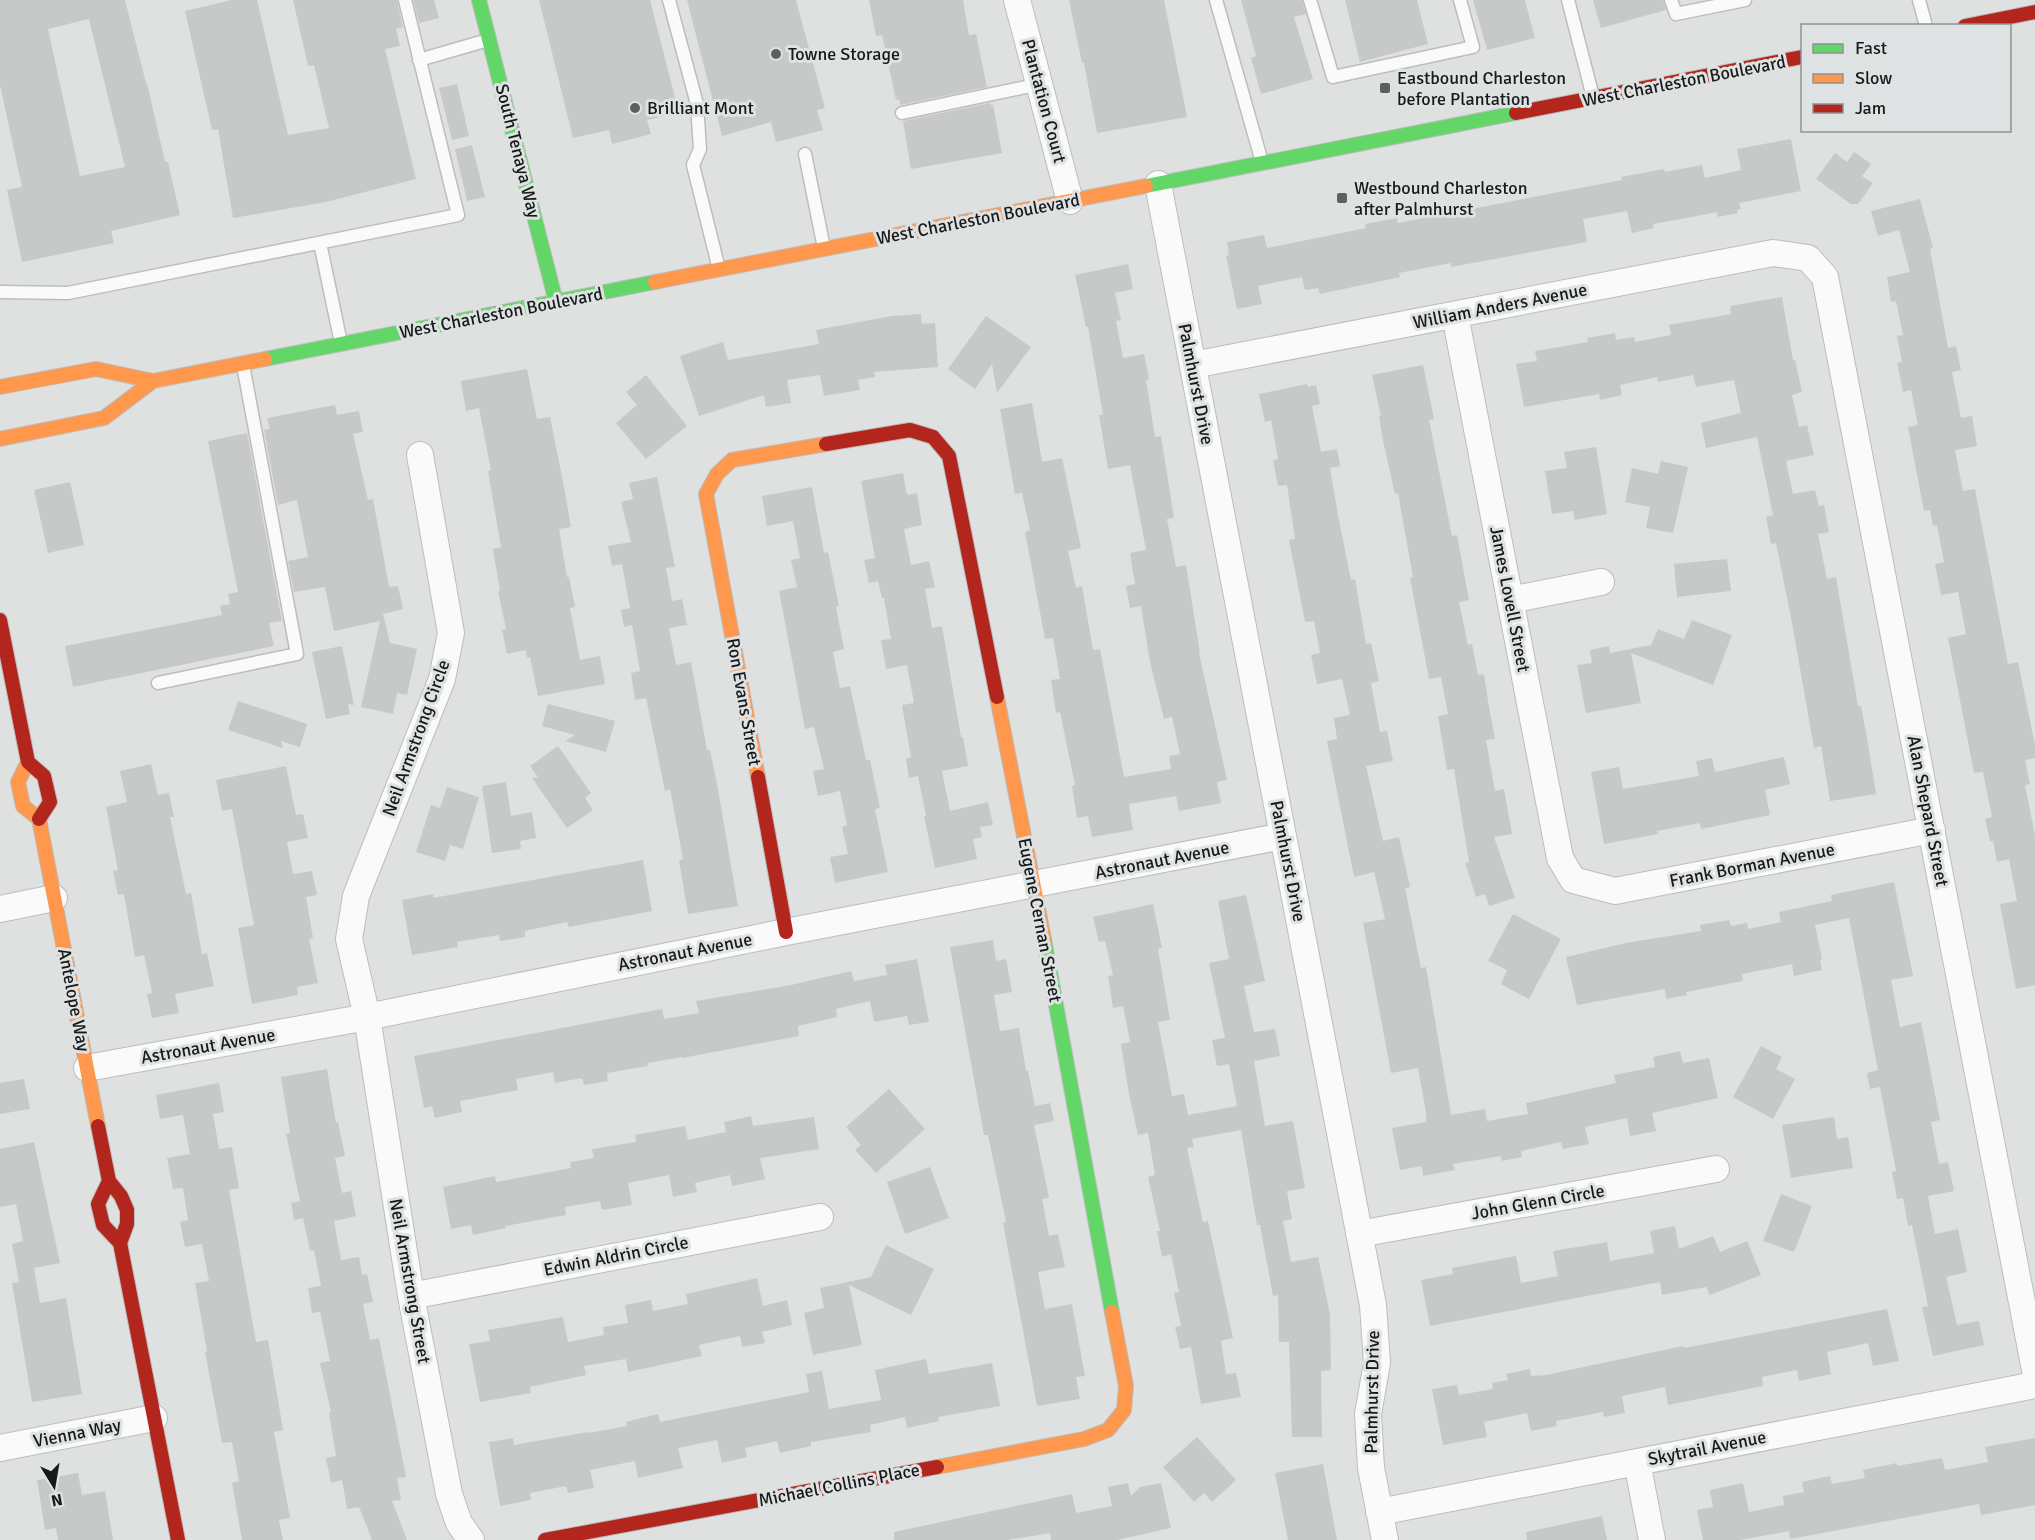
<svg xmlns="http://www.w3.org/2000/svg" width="2035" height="1540" font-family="Signika,sans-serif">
<rect width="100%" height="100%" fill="#dfe1e1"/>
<path fill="#c7c9c9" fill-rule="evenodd" d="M0 0H125L146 83H147L165 162H168L180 215 111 231 114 243 22 262 7 190 22 187 0 85ZM89 19 125 167 80 176 48 29Z
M231 0H257L288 135 329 128 314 65 308 66 293 0H397L403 27 396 29 400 46 385 49 416 179 326 202 233 218 218 129 212 130 185 11Z
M413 0H434L439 18 419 23Z
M539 0H650L679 113 647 120 651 134 612 144 609 130 573 138Z
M687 0H796L825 108 817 110 823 130 776 142 771 122 722 136Z
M869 0H963L969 35 976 34 987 87 900 105 899 99 896 100 882 35 876 36Z
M1069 0H1164L1187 117 1097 133 1084 63H1082Z
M1241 0H1302L1306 14 1294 17 1313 79 1261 94 1251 58 1256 56Z
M1345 0H1417L1428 44 1360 62Z
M1473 0H1525L1535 38 1487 50Z
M1593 0H1663L1666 10 1601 28Z
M457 84 469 136 452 140 439 88Z
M990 103 991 105H993L1002 153 911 169 903 121Z
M1791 139 1801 191 1739 203 1741 209 1737 210 1738 213 1718 217 1717 212 1686 218 1653 224 1654 228 1632 233 1627 211 1583 219 1587 242 1451 267V263L1399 273 1400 277 1320 294 1318 288 1305 290 1302 277 1258 286 1262 304 1237 309 1226 256 1229 255 1227 242 1264 235 1267 248 1366 228 1365 224 1397 218 1398 223 1622 180 1621 177 1664 169 1665 172 1702 165 1705 178 1741 170 1737 149Z
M472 145 485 197 467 201 455 149Z
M1854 152 1871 164 1862 176 1873 183 1858 204H1851L1816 179 1835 153 1847 162Z
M1920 199 1933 248 1930 249 1948 348 1956 346 1961 370 1952 372 1961 418 1972 416 1977 446 1955 450 1963 491 1975 489 2008 664 2018 662 2035 745V758L2025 760 2030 784 2025 785 2035 835V985L2016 989 2000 904 2017 901 2009 859 1997 862 1993 841H1990L1985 819 1992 817 1983 772 1974 773 1948 638 1966 634 1958 592 1941 595 1935 564 1944 562 1937 525 1933 526 1930 510 1924 511 1908 427 1918 425 1911 390 1903 392 1897 363 1902 362 1897 336 1903 335 1896 301 1891 302 1887 277 1910 272 1899 230 1878 236 1871 211Z
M1128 264 1133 289 1115 293 1121 320 1116 321 1123 358 1144 354 1149 379 1146 380 1155 437 1161 436 1174 518 1167 519 1176 567 1186 565 1200 653H1199L1227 780 1217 782 1221 803 1179 811 1176 796 1129 804 1133 830 1092 837 1088 816 1077 818 1072 786 1075 785 1060 712 1056 713 1051 680 1060 679 1053 638 1045 639 1025 532 1030 530 1022 493 1015 494 1000 409 1032 403 1042 462 1062 458 1081 548 1068 551 1076 588 1082 586 1093 650 1100 649 1124 777 1171 769 1169 756 1180 754 1172 717 1164 719 1150 662 1141 606 1130 608 1126 586 1135 584 1130 553 1146 550 1130 465 1108 469 1099 415H1103L1088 327H1086L1075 275Z
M1782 297 1793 360H1795L1802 392 1792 395 1799 427 1807 425 1814 455 1786 461 1793 494 1815 490 1819 506 1824 505 1829 532 1818 534 1827 579 1836 577 1858 706H1861L1867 738 1876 794 1830 801 1821 746 1814 748 1792 623 1776 543 1771 544 1766 517 1773 515 1757 437 1706 448 1701 423 1741 413 1734 380 1696 387 1693 375 1658 382 1657 377 1620 385 1622 395 1600 400 1599 394 1524 407 1516 364 1537 361 1535 351 1588 342 1587 338 1615 333 1616 340 1634 337 1635 342 1671 335 1669 325 1731 314 1730 306Z
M921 314 922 324 935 323 938 367 874 372 875 377 858 380 860 390 824 396 820 375 787 380 791 403 766 407 764 395 699 416 680 356 723 342 728 360 819 344 816 330 892 316Z
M986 316 1031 347 997 393 992 364 975 389 948 369Z
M1423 365 1434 419 1429 420 1452 536 1457 535 1469 600 1459 602 1468 645 1472 644 1478 675 1484 674 1489 707 1495 739 1486 740 1495 791 1504 789 1512 834 1494 837 1515 898 1489 906 1485 894 1476 897 1465 863 1469 862 1454 769 1447 770 1438 716 1448 714 1441 677 1429 679 1410 578 1413 577 1398 493 1395 494 1383 441 1379 416H1381L1372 375Z
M527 369 537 419 550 417 564 487 571 527 559 529 567 577H569L575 607 570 608 580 660 600 656 605 684 538 696 530 657 527 658 526 650 507 654 502 630 506 629 498 591H500L493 549 501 547 488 471 491 470 479 408 466 411 461 381Z
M646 375 687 426 646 459 616 423 637 405 626 392Z
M1307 384 1308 387 1316 385 1320 404 1312 406 1321 452 1337 449 1340 466 1330 468 1338 515 1351 580 1355 579 1366 644 1371 643 1379 681 1371 683 1380 732 1387 731 1393 761 1366 766 1383 841 1399 837 1410 887 1405 888 1421 968 1426 967 1451 1115 1485 1109 1487 1121 1528 1114 1526 1103 1616 1083 1614 1075 1655 1067 1653 1057 1680 1051 1683 1063 1709 1058 1718 1098 1652 1113 1656 1131 1630 1136 1627 1118 1585 1127 1589 1144 1563 1149 1561 1142 1521 1151 1522 1157 1502 1161 1501 1156 1453 1164 1455 1170 1423 1176 1422 1166 1400 1170 1392 1128 1426 1122V1112L1418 1068 1391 1073 1363 923 1385 919 1374 872 1354 877 1327 741 1337 739 1334 718 1350 715 1342 679 1317 684 1311 655 1320 653 1314 621 1305 622 1289 540 1295 539 1287 485 1278 486 1273 460 1278 459 1271 420 1265 422 1259 394Z
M335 405 337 415 359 411 363 432 353 434 368 500 373 499 389 587 398 586 403 609 383 614 390 643 417 649 407 695 397 693 393 714 361 707 380 621 334 631 325 587 294 592 288 561 308 557 297 500 278 505 264 430 270 429 267 418Z
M247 433 282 621 269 623 274 646 73 687 65 646 222 615 220 606 230 604 228 594 238 592 208 441Z
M1596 447 1607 514 1575 520 1573 511 1552 514 1545 471 1567 468 1564 452Z
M1661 461 1688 467 1673 533 1646 528 1650 507 1625 502 1632 468 1658 474Z
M903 473 907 495 917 493 922 525 904 529 911 565 929 561 935 587 925 589 932 628 942 626 961 737H963L968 766 942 771 950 811 988 802 993 825 980 827 982 837 973 839 977 859 935 868 924 816H926L918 776 909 778 906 759 911 757 902 705 914 703 907 665 886 669 881 640 891 639 884 598H882L878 581 869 583 864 560 875 558 861 481Z
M657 477 675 567 666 568 672 601 682 599 687 625 669 628 676 665 691 662 707 750H710L717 784 738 906 688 914 679 860 683 859 670 789 665 791 646 698 635 700 631 673 640 671 632 625 624 627 621 610 630 608 622 564 612 566 608 546 631 542 621 502 633 499 629 483Z
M70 482 84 545 48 553 34 490Z
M812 487 824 553 828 552 839 606 836 607 844 649 833 652 840 688 850 686 866 760H870L880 808 875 809 888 872 835 883 830 857 848 854 842 827 847 825 840 791 818 796 813 771 824 769 814 727 805 729 779 591 797 587 791 560 800 558 793 521 767 526 762 496Z
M1727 559 1731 591 1677 597 1674 564Z
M1692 620 1732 635 1713 685 1631 653 1641 703 1586 713 1577 665 1592 663 1590 650 1609 646 1610 653 1651 645 1658 629 1684 639Z
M342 646 354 705 348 704 350 714 326 719 312 652Z
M238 701 307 724 300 747 281 741 283 748 228 730Z
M548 704 615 721 606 752 565 741 575 735 542 726Z
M558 746 591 793 585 798 593 810 567 828 532 778 538 777 530 766Z
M1784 757 1790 784 1765 790 1770 815 1701 829 1700 823 1657 831 1658 834 1604 844 1591 772 1619 767 1623 789 1699 776 1696 761 1712 758 1715 772Z
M151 764 158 795 169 793 174 817H170L186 894 191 893 202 954 207 953 214 986 175 994 179 1013 152 1018 147 994 152 993 144 955 135 957 124 894 118 895 113 871 118 870 106 807 127 802 120 771Z
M286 766 296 815 303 814 308 838 287 842 293 874 312 871 317 895 306 897 313 938 309 939 318 983 297 987 298 995 252 1004 238 928 254 925 232 809 222 811 216 780Z
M506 782 511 816 532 812 536 838 520 841 521 849 492 853 482 786Z
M447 787 479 797 463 849 450 845 445 861 416 852 431 805 440 808Z
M643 860 652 911 569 927 567 922 525 931V937L500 941 499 935 457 942 458 947 412 955 402 900 434 894 433 898Z
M1894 882 1913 976 1891 980 1900 1027 1921 1022 1940 1120 1931 1122 1939 1164 1948 1162 1954 1191 1928 1196 1935 1234 1958 1229 1967 1272 1946 1277 1957 1325 1979 1321 1984 1345 1933 1356 1922 1307 1928 1306 1912 1225 1908 1226 1903 1198 1897 1199 1892 1172 1896 1171 1880 1087 1870 1089 1867 1073 1878 1070 1849 918 1815 925 1822 959 1820 960 1822 970 1794 976 1792 964 1742 974 1743 981 1686 992 1687 995 1666 999 1665 989 1577 1005 1566 957 1631 942 1701 931 1700 925 1729 920 1731 926 1747 923 1748 929 1781 922 1779 912 1832 901 1831 895Z
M1246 895 1265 981 1244 986 1254 1032 1275 1029 1280 1056 1254 1061 1265 1126 1293 1121 1305 1188 1287 1191 1292 1219 1283 1221 1291 1262 1318 1257 1330 1314 1331 1370 1321 1371 1322 1437H1292L1289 1342H1279L1278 1295 1273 1296 1260 1225H1257L1241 1130 1192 1139 1194 1147 1187 1148 1203 1222 1208 1221 1233 1338 1221 1341 1226 1374 1236 1373 1241 1397 1201 1404 1191 1347 1180 1349 1175 1327 1181 1326 1174 1293 1179 1292 1171 1254 1162 1257 1157 1231H1160L1148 1177 1155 1175 1148 1133 1138 1135 1129 1094 1121 1044 1130 1042 1123 1006 1113 1008 1108 976 1113 975 1105 941 1099 942 1093 917 1153 904 1162 948 1158 949 1170 1020 1158 1022 1172 1096 1184 1094 1188 1115 1237 1106 1229 1064 1217 1066 1212 1040 1225 1038 1209 963 1229 959 1218 901Z
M1513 914 1561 939 1529 999 1501 984 1507 970 1488 961Z
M993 940 996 961 1006 959 1012 992 994 995 1000 1031 1019 1028 1026 1071H1028L1035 1106 1050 1103 1054 1121 1034 1125 1049 1198 1042 1199 1049 1236 1058 1234 1065 1267 1038 1272 1045 1309 1072 1304 1085 1376 1076 1377 1080 1399 1037 1406 1003 1223 1006 1222 988 1135H984L950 947Z
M917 959 929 1022 909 1025 907 1016 874 1022 870 1001 836 1009 837 1017 798 1026 799 1036 682 1058V1057L647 1063 648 1066 607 1073 608 1081 584 1085 582 1078 555 1083 553 1072 516 1079 518 1090 460 1101 462 1112 435 1118 432 1106 424 1108 414 1056 662 1009 664 1019 699 1013 696 1001 791 985 851 971 854 981 887 975 885 965Z
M1761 1046 1782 1057 1776 1069 1795 1079 1773 1119 1733 1097Z
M327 1069 336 1123 338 1122 345 1156 335 1158 342 1193 351 1191 356 1216 334 1221 341 1260 359 1257 362 1275 367 1274 373 1302 363 1304 370 1340 379 1338 406 1477 397 1478 401 1500 392 1501 407 1540H372L359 1507 347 1509 342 1480 331 1483 326 1458 336 1456 329 1413 331 1412 320 1363 330 1361 320 1312 312 1313 308 1288 321 1286 314 1250 310 1251 303 1218 294 1220 291 1203 300 1201 286 1134 290 1133 281 1077Z
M24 1079 30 1109 0 1114V1083Z
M219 1083 224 1112 213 1114 219 1149 232 1147 239 1188 229 1190 256 1342 268 1340 283 1430 274 1432 290 1518 279 1520 283 1540H242L232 1483 239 1481 232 1442 222 1443 205 1352 207 1351 195 1283 209 1281 202 1244 185 1247 180 1222 188 1220 183 1188 173 1189 167 1158 190 1154 183 1115 160 1119 156 1095Z
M889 1089 925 1129 876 1173 855 1150 861 1145 846 1127Z
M751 1116 753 1126 814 1117 819 1149 760 1158 765 1179 732 1186 730 1175 695 1183 697 1192 673 1197 669 1175 628 1183 632 1205 602 1210 600 1201 565 1207 566 1215 505 1226 506 1228 473 1235 471 1225 451 1229 443 1187 495 1176 496 1182 571 1168 570 1162 594 1158 592 1149 636 1142 635 1135 685 1126 688 1140 726 1132 724 1122Z
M1834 1117 1837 1139 1848 1137 1853 1168 1791 1178 1782 1125Z
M34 1142 60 1263 34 1268 40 1303 66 1298 82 1394 32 1402 12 1283 19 1282 12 1244 23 1241 16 1204 0 1207V1149Z
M930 1167 949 1218 905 1234 887 1182Z
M1781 1194 1812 1206 1794 1252 1763 1241Z
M1675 1226 1679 1249 1713 1236 1720 1252 1747 1241 1761 1275 1710 1295 1706 1287 1662 1295 1660 1282 1430 1326 1421 1280 1453 1274 1452 1268 1516 1256 1521 1283 1558 1276 1553 1251 1607 1242 1610 1261 1654 1253 1650 1231Z
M886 1245 934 1269 911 1315 849 1285 862 1345 813 1355 804 1313 824 1308 820 1288 871 1277Z
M757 1278 763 1306 787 1300 792 1325 762 1332 765 1343 742 1347 740 1336 699 1345 702 1356 628 1372 626 1359 584 1366 586 1375 530 1387 531 1393 480 1402 469 1344 490 1341 488 1330 563 1317 568 1342 604 1335 603 1327 628 1323 625 1305 651 1300 653 1311 688 1304 686 1294Z
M1887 1309 1899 1361 1873 1366 1868 1343 1827 1352 1831 1374 1799 1381 1797 1370 1762 1377 1763 1386 1668 1405 1665 1387 1622 1396 1625 1413 1604 1417 1603 1412 1556 1421 1557 1426 1531 1431 1527 1413 1484 1422 1487 1437 1443 1445 1432 1389 1457 1385 1459 1395 1493 1389 1492 1383 1508 1380 1506 1374 1530 1369 1531 1376 1546 1375 1683 1346 1684 1348Z
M926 1359 929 1374 992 1363 1000 1406 938 1417 939 1421 907 1428 905 1417 870 1425 871 1432 811 1442V1446L780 1453 777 1441 745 1448 747 1457 722 1463 717 1440 678 1448 683 1468 638 1478 635 1461 590 1470 594 1488 568 1493 566 1486 530 1493 531 1500 500 1506 489 1442 513 1438 514 1445 588 1432 589 1433 627 1426 626 1422 658 1414 660 1422 809 1392 806 1374 822 1371 829 1409 881 1400 875 1370Z
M1197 1437 1236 1480 1212 1502 1204 1493 1194 1502 1163 1467Z
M2035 1438V1505L1981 1515 1979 1504 1790 1539 1789 1531 1740 1540H1703L1697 1510 1713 1507 1710 1490 1743 1483 1749 1512 1784 1505 1783 1496 1804 1492 1802 1482 1830 1476 1832 1484 1865 1478 1863 1470 1897 1463V1466L1942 1458 1945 1470 1988 1462 1985 1447Z
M1323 1464 1337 1540H1288L1275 1473Z
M78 1473 82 1495 105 1491 113 1540H58L56 1528 45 1530 37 1480Z
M1128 1483 1131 1496 1140 1487 1161 1483 1171 1528 1117 1540H1051L1050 1533 1008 1540H894V1532L1072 1494 1076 1513 1112 1506 1108 1487Z
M1602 1516 1607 1540H1527L1526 1532Z"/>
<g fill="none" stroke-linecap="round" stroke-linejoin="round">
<g stroke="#bcbdbd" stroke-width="15">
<path id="lane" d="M669 0 697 104 700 149 693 165 719 269
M1216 0 1262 162
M1310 0 1333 77 1473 47 1460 0
M1568 0 1593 97
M1671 0 1676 14 1745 0
M1919 0 1926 26
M419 60 488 40
M902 113 1040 84
M805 154 824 248
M320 243 341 343
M0 292 68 293 458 215 405 0
M158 683 297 654 243 365"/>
</g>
<g stroke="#bcbdbd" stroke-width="28">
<path id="street" d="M1017 0 1070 201
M1158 184 1373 1305 1377 1363 1368 1414 1371 1468 1385 1540
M1455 315 1560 858 1573 880 1615 891 1932 830
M1193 365 1773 253 1808 258 1825 277 2035 1370
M420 455 451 633 442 679 356 896 349 939 367 1017 411 1296 449 1494 459 1523 471 1540
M1510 600 1601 582
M0 909 54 898
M87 1068 367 1017 786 932 1283 836
M1359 1234 1716 1169
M411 1296 820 1217
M0 1448 154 1418
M1637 1462 1652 1540
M1379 1512 2035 1385"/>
</g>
<g stroke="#bcbdbd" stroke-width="16">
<path id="fast" d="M479 0 556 302
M1146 186 1516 113
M265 359 655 282
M1044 939 1112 1312"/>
</g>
<g stroke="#bcbdbd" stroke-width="16">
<path id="slow" d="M655 282 1146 186
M0 387 96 369 153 381 265 359
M0 439 104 418 153 381
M997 697 1044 939
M28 762 18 782 23 806 39 819 98 1126
M758 777 706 494 717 474 732 460 826 444
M937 1467 1084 1439 1108 1430 1124 1410 1126 1386 1112 1312"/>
</g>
<g stroke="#bcbdbd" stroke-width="16">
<path id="jam" d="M1965 26 2035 12
M1516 113 1802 57
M826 444 910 430 933 437 949 456 997 697
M0 620 28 762 44 776 50 802 39 819
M758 777 786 932
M98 1126 109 1181 121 1196 127 1210V1224L120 1243 178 1540
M109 1181 98 1204 103 1225 120 1243
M545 1540 937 1467"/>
</g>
<use href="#lane" stroke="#fafafa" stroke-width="12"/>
<use href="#street" stroke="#fafafa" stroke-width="26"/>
<use href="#fast" stroke="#63d668" stroke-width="14"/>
<use href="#slow" stroke="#ff974d" stroke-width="14"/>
<use href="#jam" stroke="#b3261e" stroke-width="14"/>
</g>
<g fill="#5e5f60" stroke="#dee2e2" stroke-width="2">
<circle cx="776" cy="54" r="6"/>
<rect x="1379" y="82" width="12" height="12" rx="3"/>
<circle cx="635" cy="108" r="6"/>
<rect x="1336" y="192" width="12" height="12" rx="3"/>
</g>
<g text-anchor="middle" stroke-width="6" stroke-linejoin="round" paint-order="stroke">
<g font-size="18" fill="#18191a" stroke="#dee2e2" text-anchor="start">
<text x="788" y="60">Towne Storage</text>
<text x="1397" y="84">Eastbound Charleston<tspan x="1397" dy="21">before Plantation</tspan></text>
<text x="647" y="114">Brilliant Mont</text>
<text x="1354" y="194">Westbound Charleston<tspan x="1354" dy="21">after Palmhurst</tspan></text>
</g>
<g font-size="18" fill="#18191a" stroke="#dee2e2">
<text transform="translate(1684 81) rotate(-11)" y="6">West Charleston Boulevard</text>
<text transform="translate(1044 101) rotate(75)" y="6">Plantation Court</text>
<text transform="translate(518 151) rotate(76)" y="6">South Tenaya Way</text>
<text transform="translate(978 219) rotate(-11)" y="6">West Charleston Boulevard</text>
<text transform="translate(1500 306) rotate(-11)" y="6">William Anders Avenue</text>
<text transform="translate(501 313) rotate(-11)" y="6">West Charleston Boulevard</text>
<text transform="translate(1196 384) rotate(79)" y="6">Palmhurst Drive</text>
<text transform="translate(1510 599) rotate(79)" y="6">James Lovell Street</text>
<text transform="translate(744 702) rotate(80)" y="6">Ron Evans Street</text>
<text transform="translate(416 738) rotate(-70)" y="6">Neil Armstrong Circle</text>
<text transform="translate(1928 811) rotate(79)" y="6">Alan Shepard Street</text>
<text transform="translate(1162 860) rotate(-11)" y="6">Astronaut Avenue</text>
<text transform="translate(1288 861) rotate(79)" y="6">Palmhurst Drive</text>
<text transform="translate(1752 865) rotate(-11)" y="6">Frank Borman Avenue</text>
<text transform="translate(1040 920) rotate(79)" y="6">Eugene Cernan Street</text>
<text transform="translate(685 952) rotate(-11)" y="6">Astronaut Avenue</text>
<text transform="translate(74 1000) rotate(79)" y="6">Antelope Way</text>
<text transform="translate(208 1046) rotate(-10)" y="6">Astronaut Avenue</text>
<text transform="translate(1538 1202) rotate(-10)" y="6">John Glenn Circle</text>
<text transform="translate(616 1256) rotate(-11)" y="6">Edwin Aldrin Circle</text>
<text transform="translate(410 1281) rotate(80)" y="6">Neil Armstrong Street</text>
<text transform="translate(1372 1392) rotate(-89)" y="6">Palmhurst Drive</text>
<text transform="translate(77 1433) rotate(-11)" y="6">Vienna Way</text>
<text transform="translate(1707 1448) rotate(-11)" y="6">Skytrail Avenue</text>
<text transform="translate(839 1485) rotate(-11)" y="6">Michael Collins Place</text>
</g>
</g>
<rect x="1801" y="24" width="210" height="108" fill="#dee2e2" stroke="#8f9292" stroke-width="1.5"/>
<rect x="1813" y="44" width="30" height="9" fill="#63d668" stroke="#8f9292" stroke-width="1.5"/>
<text x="1855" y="54" font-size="18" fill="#18191a">Fast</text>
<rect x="1813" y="74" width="30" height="9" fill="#ff974d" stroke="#8f9292" stroke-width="1.5"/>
<text x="1855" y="84" font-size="18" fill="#18191a">Slow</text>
<rect x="1813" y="104" width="30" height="9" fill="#b3261e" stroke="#8f9292" stroke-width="1.5"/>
<text x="1855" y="114" font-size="18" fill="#18191a">Jam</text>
<g transform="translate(54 1486) rotate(169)" stroke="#dee2e2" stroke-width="4.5" paint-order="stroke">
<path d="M0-4.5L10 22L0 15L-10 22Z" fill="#18191a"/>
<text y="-9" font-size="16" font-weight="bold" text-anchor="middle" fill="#18191a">N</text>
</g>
</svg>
